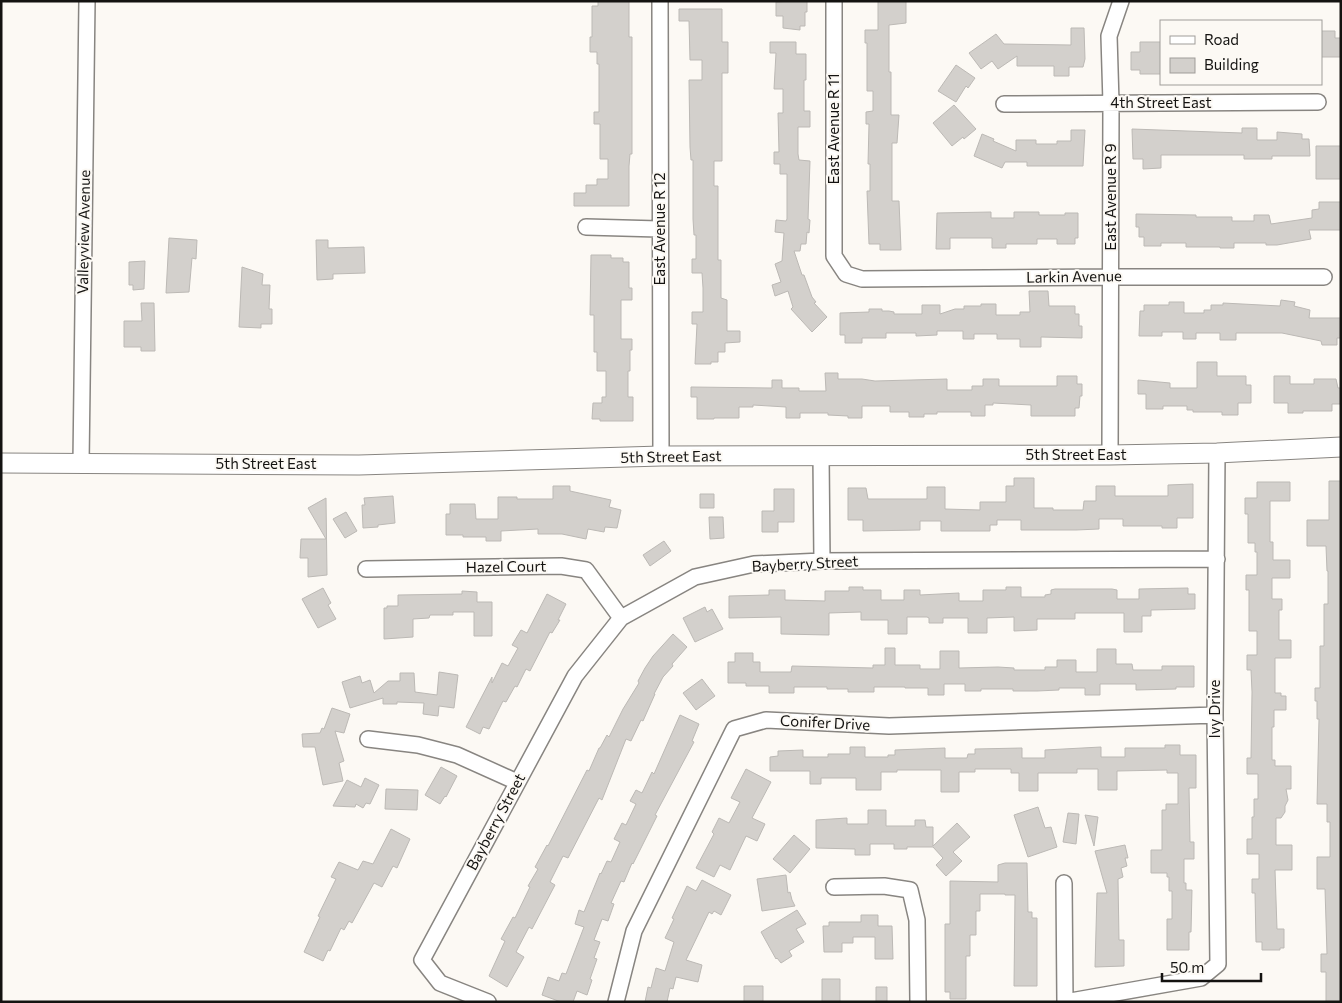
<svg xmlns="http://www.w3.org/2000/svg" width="1342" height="1003" font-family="Commissioner,sans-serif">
<rect width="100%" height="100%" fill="#fcf9f4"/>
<path fill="#d3d0cc" stroke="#bcb9b5" d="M598 1H629V37H632V154H630L629 166V206H574V193H586V185H597V179H608V159H600V124H594V112H599V64H597V52H590V37H592V6H598Z
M791 1H807V12H805V26H800V30L783 28V16H776V2Z
M878 1H906V23L889 25V72H891V115H899L897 143H892V201H899L901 250H880V244H869L867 191H870V164H868L869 124H866V112L873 111V91H867V43H865V30H878Z
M679 9H722V42H728V73H722V161H714V186H718V260H721V298L727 300V331H740V342L725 343V352H718V362H711V364H695L697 324H692V312H703V288L702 273H692V259H696V235H694L693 219V160H691L690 147 689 80H702V60H690L689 21H679Z
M1071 28H1084L1085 59 1083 67H1069V76H1054V66H1017V56L998 69 992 61 981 69 969 53 996 34 1004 44 1071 45Z
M1321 31H1335V38H1341V57H1321Z
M770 42H796V54H806V80H804V111H810V127H798V154L799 160 810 161 808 219 810 220 809 233 807 232 806 244H801L800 251H794L802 275H804L812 297 816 302 814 303 827 317 812 332 791 309 793 307 788 291 775 296 772 285 781 282 775 264 782 261 784 233 775 232 776 220 786 221 787 219V174H780V164H774V152H779L778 113H783V89H774L776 53H770Z
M1140 42H1161V74H1140V70H1131V52H1140Z
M956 65 975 78 968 88 966 86 956 102 938 91Z
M954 105 976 129 964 139 963 137 952 146 933 123Z
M1242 128H1257V140H1277V132L1302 134V139H1309L1310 156H1272V159H1244V155H1161V168L1143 169V159H1133L1132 129 1242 133Z
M1071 130H1085L1083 166H1027V162H1005L1002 168 974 156 982 134 994 139 993 141 1016 151V140H1036V144H1057V141H1071Z
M1316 146H1341V179H1316Z
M1319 202H1341V230H1309L1311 239 1277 245H1266V243H1234V248H1220V247H1186V243H1161V246H1144V237H1139V227H1136V214L1196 215V217H1232V221H1254V215H1269L1271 224 1312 218V210L1319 209Z
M991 212V218H1014V212H1039V215H1065V213H1078V238H1075V244H1057V239H1037V244H1006V248H992V238H950V249H936L937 213Z
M169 238 197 240 196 259 192 258 189 292 166 293Z
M316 240H328V248L364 247 365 273 333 274V279L317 280Z
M591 255H611V258H623V262H629V288H632V300H621V339H632V350H630V371H628V397H633V421H600V419H592L593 403H602V397H606V371H597V352H594V315H590Z
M145 261 144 289 133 290V285H129V262Z
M242 267 263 274 262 285H270L269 309H272V324H261V328L239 327Z
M1029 291H1048L1049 306H1075V314H1079V326H1082V338L1041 337V347H1020V339H997V334H974V339H963V331H937V335L916 336V333H886V338H862V343H845V335H840V313L869 312V309H882V311H889L894 312V314H922V305H940V314L955 309H964V306H981V304H996V315H1020V312H1030Z
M1281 300 1295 302 1294 306 1310 310 1309 318H1341V338H1337V345H1322L1321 341 1282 333H1236V340H1220V333H1196V339H1183V332H1162V336H1139L1140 311H1144V305H1169V302H1184V313H1204V310H1211V305H1223V303L1280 306Z
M141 303H154L155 351H141V347H124V321H142Z
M1197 362H1217V376H1246V385H1251V403H1238V415H1222V412H1193V410H1187V406H1163V409H1146V394H1138V380L1170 383V388H1197Z
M825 373H838V379H862L875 381 947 379V390H972V386H983V379H999V386H1057V376H1077V384H1082V396H1080L1079 408H1075V416H1031V405L993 403V405H985V416H971V412H937V414H924V417H909V412H890V406H862V418H848V416L828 415V413H800V418H786V407L753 405V407H739V418H714V419H697V397H691V387L772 388V380H782V388H799V391H826Z
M1274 376H1290V384H1314V379H1336L1338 388H1341V404H1332V411H1303V413H1288V403H1274Z
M1014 478H1034V508H1053V510H1083L1084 501H1096V486H1115V496H1168V485L1193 484V518H1177V528H1162V526H1123V519H1099V529L1076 530H1021V520H997V525H990V531H941V521H920V530L863 531V520H848V488H866L868 499H927V487H945V509L980 510V502H1006V486H1014Z
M1329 481H1341V1002H1326V972H1321V954H1327L1325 889H1317V857H1330V822H1327V804H1317L1319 719H1317V701H1315V688H1320V646H1324V604H1328V571H1327L1326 546H1307V520H1329Z
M1257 482H1290V501H1270V542H1273V560H1290V578H1272V599H1282V610H1279V640H1291V658H1275V693H1281V696H1286V710H1274V727H1272V760H1275V766H1291V789H1286L1288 800 1285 806V812L1281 818H1276V845H1292V870H1275L1277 929H1284V948H1280V950H1262V942H1256L1255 893H1252V879H1259V854H1247V839H1252V817H1254V799H1258V774H1247V758H1251L1252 692 1251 670H1247V655H1257V631H1249V590H1246V575H1257V552H1255V543H1248V514H1245V498H1257Z
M553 486H570V491L611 500 609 507 621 510 617 528 605 527 604 532 588 529 586 539 562 534H538V529L501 531V541H486V537H463V535H446V514H450V504H475L476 519H498V497H517V499H553Z
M774 489H794V522H778V532H762V511H774Z
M700 494H714V508H700Z
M393 496 395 523 378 525V527L363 528 362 505H365L364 498Z
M326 498 327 575 308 577V558H300L301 539H326L308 508Z
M346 512 357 531 345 538 333 519Z
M709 517H723L724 538 710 539Z
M664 541 671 551 650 566 643 555Z
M849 587H863V590H881V600H904V590H920V595L959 593V601H983V590H1006V587H1021V597H1045V595L1051 594V590L1055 589H1112L1117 590V599H1139V589L1188 588V594H1195V609L1151 610V616H1142V632H1124V613H1075V619H1037V630L1014 631V617L987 618V633H968V618H943V623H929V618L927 617H907V634H888V620H861V612L829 613V635L781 634V617L729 618V596L769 595V590H785V600L825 601V591H849Z
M323 588 331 603 328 605 336 619 318 628 302 599Z
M462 591 477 592V602H492V636H474V612H453V615H430L429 618 413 619V637L384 639V608H387V606H398V595L462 594Z
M547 594 566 604 558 620H560L552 633 550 632 530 671 526 669 517 687 515 686 506 702 503 701 489 729 483 727 480 734 466 727 492 677V683L502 663 508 666 518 648 512 645 521 630 527 633Z
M705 607 707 612 712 609 723 629 695 642 683 618Z
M673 634 687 647 672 664 673 666 663 677 654 694H655L643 721 641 720 631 741 626 739 602 800 599 798 568 858 563 856 550 882 555 885 532 929 529 927 516 952 524 957 507 987 489 976 505 941 501 939 513 917 515 918 530 887 528 886 538 869 535 867 547 845 548 846 587 770 589 771 599 748H600L607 735 609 737 623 709 639 683 638 681 645 668 653 656Z
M885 648H895V665H920V669H940V651H959V668L998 667 1014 668V670H1045V667H1057V660H1076V672H1097V649H1116V664H1132L1133 670H1162V666H1194V687H1176V689L1136 690V684H1100V695H1085V688H1059V690L1037 691H1013V689H981V691H965V684H944V695H928V688H905V687H874V692H848V689H827V687H794V693H769V686H746V683H728V662H735V653H753V662H760V672H791L792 666 873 668V665H885Z
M439 672 458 675 454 708 439 706 438 716 423 714 424 703 397 702V704H383V698L350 708 342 682 360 676 362 683 370 680 374 693 388 681H400V673H414L415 692 437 695Z
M702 679 715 696 696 710 683 693Z
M332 708 350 714 344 733 335 731 344 761 339 763 343 781 323 785 315 747H303L302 734 320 733 322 728 324 729Z
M680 715 699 724 692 741 694 742 655 815 657 816 633 864 632 863 624 882 621 881 611 903 614 904 608 921 602 919 594 940 600 942 594 958 597 959 590 979 592 980 587 995 577 991 573 1002H561L542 995 548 977 559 981 562 973 566 974 584 927 575 924 579 910 584 912 600 873 601 874 607 861 611 862 620 842 614 839 622 823 626 825 636 804 630 801 636 790 642 793 652 772 654 774Z
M1165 745H1180V755H1196V788H1189L1190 842H1194V859H1184V883H1186V890H1192L1191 932H1189V950H1167V919H1172V891H1169V877H1167V873H1151V850H1162V810H1166V804H1178V773H1167V770L1117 771V790H1098V769H1077V773H1038V791H1019V773H1011V769H975V772H959V792H941V770H897V772H881V790H856V778H821V784H810V771H770V757L778 756V751L803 750V757H828V754H850V747H865V757H888V755H895V750L945 748V758H967L968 754H975V749L1022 748V758H1045V750L1101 747V757H1125V748H1165Z
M441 767 457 776 446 797 445 796 440 804 425 795Z
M746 769 771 782 752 818 765 824 757 841 746 836 730 870 720 865 714 877 696 868 714 834 712 832 719 818 729 823 740 802 731 798Z
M365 778 379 785 370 804 366 803 363 808 356 804 355 807 333 806 347 780 361 787Z
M386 789 418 790 417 810 385 809Z
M1038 807 1045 828 1051 827 1057 847 1028 857 1014 815Z
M868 810H886V826H915V820H925L926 827H933V846L957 823 970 837 953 852 962 861 946 876 936 865 943 858 933 847H907V849H894V844H870V855H855V849L816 848V820L847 818V824H868Z
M1068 813 1079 814 1076 844 1063 842Z
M1085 815 1098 817 1094 846Z
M391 829 410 839 397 868 393 866 382 887 374 883 352 923 349 921 344 930 341 928 330 951 328 950 323 961 304 952 320 917 318 916 336 879 331 877 339 862 358 870 363 861 373 864Z
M794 835 810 849 790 873 773 859Z
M1125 845 1128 858H1125L1127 866 1121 868 1123 877 1118 879 1119 940H1124V966L1095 967 1097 893H1107L1095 851Z
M1005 863H1027L1028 912H1032V918H1037V986H1014L1015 895H1005V894H980V911H976V935H970V956H966V999H950V992H945V924H950V881L998 882V865Z
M786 875 788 893 790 892 792 900 795 906 762 911 757 879Z
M702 880 731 895 721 915 714 911 712 914 709 912 686 960 702 965 698 982 676 977 673 989 670 988 667 1002H645L648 987 651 988 656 968 665 971 674 942 665 938 674 919 672 918 679 903 687 886 696 891Z
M797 910 806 924 796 929 804 942 789 951 792 956 781 963 777 958 776 959 761 932Z
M861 915H878V926H892L893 959H875V937H853V943H842V952H824L823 926H829V922H861Z
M822 979H840V1002H822Z
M744 986H763V1002H744Z
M876 987H887V1002H876Z"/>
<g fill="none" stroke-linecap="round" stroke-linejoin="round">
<g stroke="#888581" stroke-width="18">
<path id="minor" d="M660 1 661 456
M834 1V256L846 274 862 279 1111 277H1324
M1004 104 1318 102
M586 227 659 229
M821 455 822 561
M1110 455 1111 103 1109 36 1121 1
M81 463 87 1
M366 569 561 566 586 570 621 618
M368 739 418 745 457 755 517 782
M1064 883 1065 1002
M834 887 884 886 910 890 917 920 918 1002
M488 1002 440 983 422 960 575 676 621 618 695 577 754 564 822 561 1217 559
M616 1002 634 931 734 729 766 720 889 726 1215 715
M1065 1002 1201 978 1218 964 1215 715 1217 453"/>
</g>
<g stroke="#888581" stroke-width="21">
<path id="tertiary" d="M1 463 359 465 661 456 1110 455 1217 453 1341 447"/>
</g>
<use href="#minor" stroke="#fff" stroke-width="15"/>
<use href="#tertiary" stroke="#fff" stroke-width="19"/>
</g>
<g text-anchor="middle" stroke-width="4" stroke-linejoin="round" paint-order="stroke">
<g font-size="15" fill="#141311" stroke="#fcf9f4">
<text x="1161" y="108">4th Street East</text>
<text transform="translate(834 129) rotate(-90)" y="5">East Avenue R 11</text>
<text transform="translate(1111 197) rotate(-90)" y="5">East Avenue R 9</text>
<text transform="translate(660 229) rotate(-90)" y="5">East Avenue R 12</text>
<text transform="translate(84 232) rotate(-89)" y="5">Valleyview Avenue</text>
<text transform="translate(1074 277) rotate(-1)" y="5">Larkin Avenue</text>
<text x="1076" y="460">5th Street East</text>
<text transform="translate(671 457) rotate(-1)" y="5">5th Street East</text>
<text x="266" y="469">5th Street East</text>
<text transform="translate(805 564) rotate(-3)" y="5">Bayberry Street</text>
<text transform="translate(506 567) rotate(-1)" y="5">Hazel Court</text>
<text transform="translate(1215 709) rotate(-90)" y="5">Ivy Drive</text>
<text transform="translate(825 723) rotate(3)" y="5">Conifer Drive</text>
<text transform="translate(496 822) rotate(-62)" y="5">Bayberry Street</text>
</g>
</g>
<rect width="1342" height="1003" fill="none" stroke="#141311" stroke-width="5"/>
<rect x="1160" y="20" width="162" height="65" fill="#fcf9f4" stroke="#9f9d99"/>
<rect x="1170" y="36" width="25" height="8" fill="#ffffff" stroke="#9f9d99"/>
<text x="1204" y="45" font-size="15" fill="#141311">Road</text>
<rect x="1170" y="58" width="25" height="15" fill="#d3d0cc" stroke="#9f9d99"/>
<text x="1204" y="70" font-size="15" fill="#141311">Building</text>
<path d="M1162 973v8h99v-8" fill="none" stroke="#141311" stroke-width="2.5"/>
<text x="1170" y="973" font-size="15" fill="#141311" stroke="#fcf9f4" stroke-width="4" paint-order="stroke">50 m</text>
</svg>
